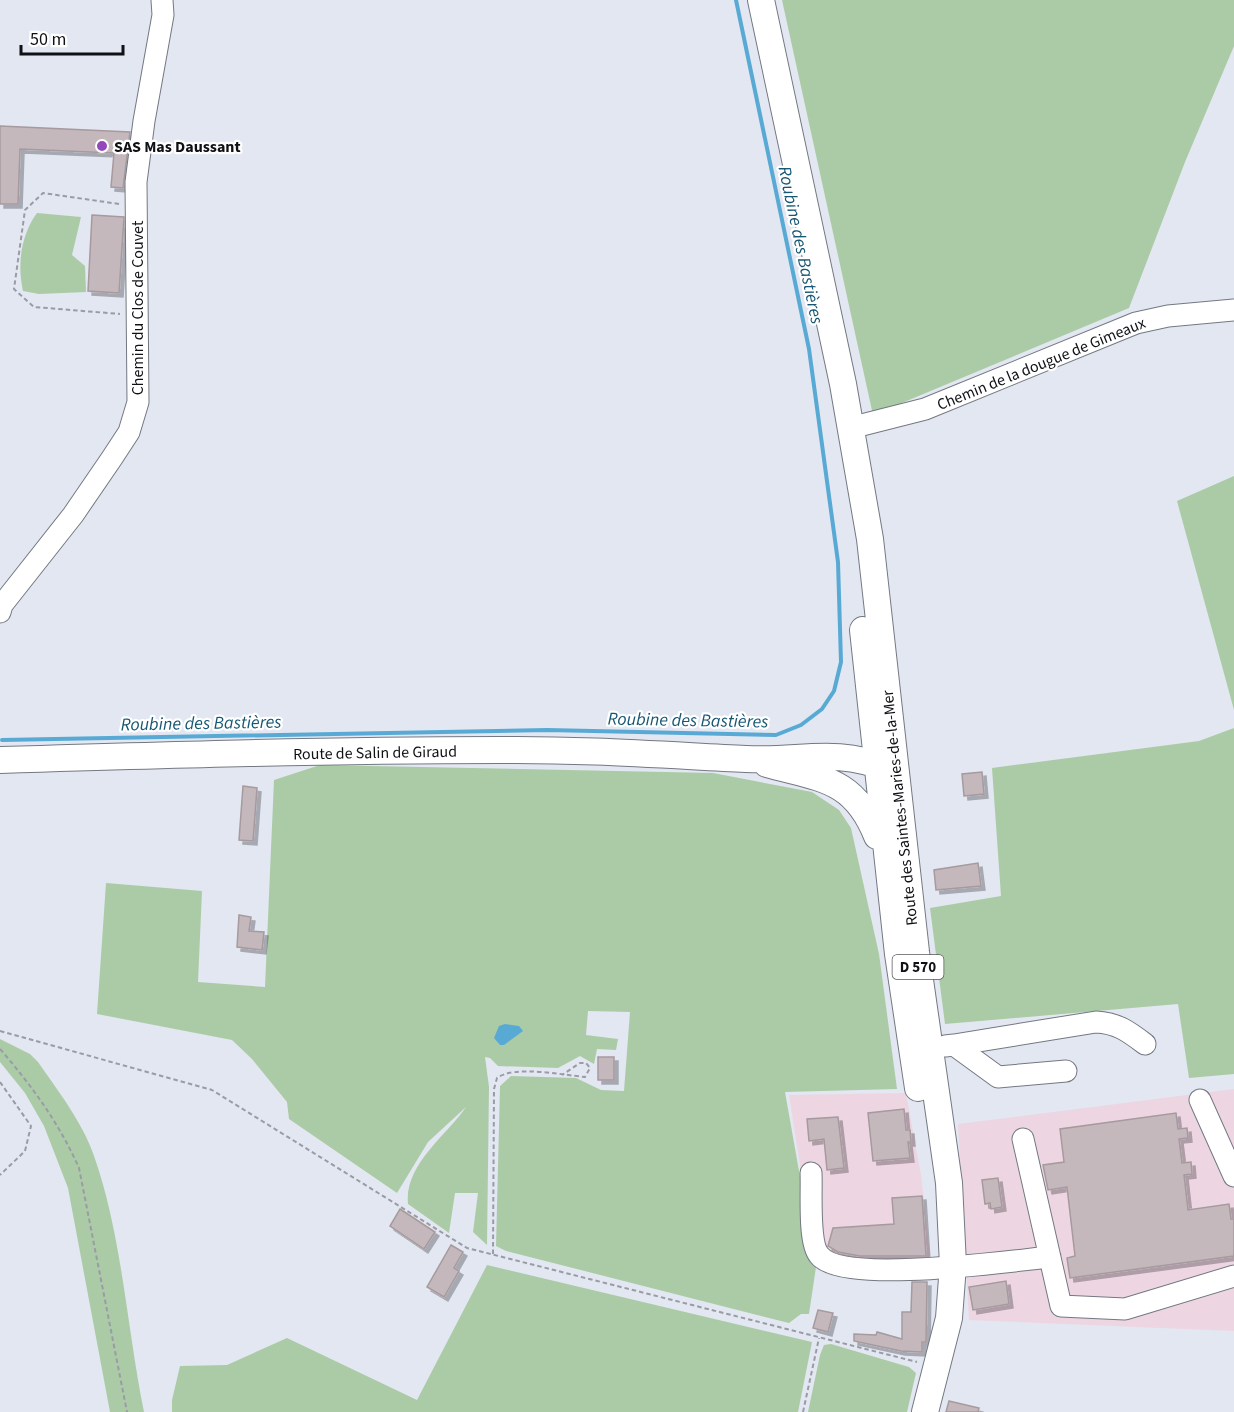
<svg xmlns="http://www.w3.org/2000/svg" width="1234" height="1412" font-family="'Source Sans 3',sans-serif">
<defs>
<filter id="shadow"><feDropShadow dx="4" dy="4" stdDeviation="0" flood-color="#0004"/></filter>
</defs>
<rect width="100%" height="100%" fill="#e2e7f2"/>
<path fill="#edd6e2" d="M1234 1089V1331L969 1320 958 1124Z
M906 1093 921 1175 931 1264 816 1267 789 1095Z"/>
<path fill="#abcba6" d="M782 0H1234V46L1185 162 1129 308 873 415Z
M37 213 81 217 72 255 85 266 86 292 39 294 23 291C17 264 21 235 37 213Z
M1234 476V710L1177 501Z
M1234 728V1074L1189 1078 1178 1004 945 1024 930 908 1001 896 992 768 1199 741Z
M320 765 713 773 812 792 839 810 851 828 879 954 897 1089 785 1092 816 1267 809 1314H801L789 1323 506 1251 496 1246 500 1086 511 1076 576 1078 601 1090 624 1091 630 1012 588 1011 586 1035 618 1039 616 1050 597 1049 594 1064 580 1056 558 1068 498 1066 490 1058 485 1057 489 1087 487 1245 473 1232 478 1193H455L449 1233 408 1204C404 1165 446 1136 466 1107L428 1142 397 1193 289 1119 287 1102 252 1059 232 1040 97 1014 106 883 202 891 198 982 265 987 274 780Z
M0 1039 30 1054 38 1062C58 1091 83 1123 94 1156 122 1235 127 1329 144 1412H110L68 1188 44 1126 25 1093 0 1062Z
M487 1265 812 1342 798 1412H172V1400L180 1366 227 1365 287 1338 417 1400Z
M831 1344 909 1367 916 1373 907 1412H808L820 1355 824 1345Z"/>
<path fill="#58aad4" d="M505 1024 519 1026 523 1031 504 1045H500L494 1038 499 1026Z"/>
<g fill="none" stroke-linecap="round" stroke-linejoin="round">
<path stroke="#58aad4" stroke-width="4" d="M2 740 547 730 776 735 801 725 822 709 834 691 841 662 838 562 809 349 736 0"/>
</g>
<path fill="#c4b8bc" stroke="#a69a9e" stroke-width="1.5" filter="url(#shadow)" d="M0 126 130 132 123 188 111 187 114 153 20 149 18 204H0Z
M92 215 124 217 119 293 88 291Z
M982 772 984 794 964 796 962 774Z
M243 786 257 788 253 841 239 840Z
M978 863 981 886 936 890 934 870Z
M239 915 251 917 249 931 264 932 262 950 237 947Z
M598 1057H614V1080H598Z
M904 1109 906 1130H910L911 1142H908L910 1158 873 1161 868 1113Z
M1176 1113 1178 1129 1187 1128 1188 1138 1179 1139 1182 1163 1191 1162 1192 1174 1184 1175 1188 1210 1229 1204 1231 1219H1234V1256L1070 1278 1067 1258 1075 1256 1067 1187 1048 1190 1043 1165 1064 1162 1060 1129Z
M838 1117 844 1168 827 1170 824 1139 809 1141 807 1119Z
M998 1178 1002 1207 991 1209 990 1203 985 1204 982 1180Z
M922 1196 926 1256H860L838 1252 828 1246 833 1228 894 1224 892 1198Z
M400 1209 435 1232 424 1249 390 1226Z
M451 1245 463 1252 454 1268 459 1271 444 1297 427 1287Z
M1006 1281 1009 1304 973 1310 969 1287Z
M912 1282H927L926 1342H922V1352L901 1351 854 1341V1334L876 1335 877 1332 902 1339V1312H911Z
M818 1310 833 1313 828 1332 813 1328Z
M949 1401 979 1408 978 1412H946Z"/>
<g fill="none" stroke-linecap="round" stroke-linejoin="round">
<g stroke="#737881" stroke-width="23">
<path id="minor" d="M850 428 925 409 1136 323 1168 316 1234 310
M0 612 2 605 73 515 112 458 129 432 138 402 136 182 144 121 163 15 162 0
M954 1045 1096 1022C1117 1023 1128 1031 1145 1044
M945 1046 954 1045 998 1077 1066 1071
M1200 1100 1234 1176
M1023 1139 1061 1306 1125 1309 1234 1276
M811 1173C812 1191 808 1242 819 1255 842 1285 1009 1261 1050 1257"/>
</g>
<g stroke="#737881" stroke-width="28">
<path id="major" d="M761 0 843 384 870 539 916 952 949 1183 953 1265 949 1318 925 1412
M863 630 898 954 918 1088
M0 760C166 755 332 750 498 750 581 749 664 755 746 759 801 762 834 747 889 769
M767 764C821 779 854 778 877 836"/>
</g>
<path stroke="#999ca5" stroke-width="2" stroke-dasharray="4.5 3" stroke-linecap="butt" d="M119 204 43 193 25 210 14 289 34 307 120 314
M0 1031 212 1090 467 1248 917 1362
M0 1049C32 1086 59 1123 79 1168L127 1412
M0 1082 31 1126 25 1151 0 1175
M493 1254 494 1089 497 1078C514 1065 563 1075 585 1077L590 1068 586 1063H580L562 1075
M803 1412 819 1338"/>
<use href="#minor" stroke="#fff" stroke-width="21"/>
<use href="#major" stroke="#fff" stroke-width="26"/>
</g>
<circle fill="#9548b9" stroke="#fff" stroke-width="2" cx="102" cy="146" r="6"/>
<g text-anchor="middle" stroke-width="4.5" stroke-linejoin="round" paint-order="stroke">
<rect fill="#fff" stroke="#58585b" stroke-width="1.5" x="892.5" y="955" width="51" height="24" rx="4.5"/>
<g font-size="15" font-weight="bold" fill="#101115">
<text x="918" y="972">D 570</text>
</g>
<g font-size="16" font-weight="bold" fill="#101115" stroke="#fff" text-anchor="start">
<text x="114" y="152">SAS Mas Daussant</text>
</g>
<g font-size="16" fill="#101115" stroke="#fff">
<text transform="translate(137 308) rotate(-90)" y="6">Chemin du Clos de Couvet</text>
<text transform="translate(1041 363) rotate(-22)" y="6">Chemin de la dougue de Gimeaux</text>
<text transform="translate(375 752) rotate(-1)" y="6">Route de Salin de Giraud</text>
<text transform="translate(899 808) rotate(-96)" y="6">Route des Saintes-Maries-de-la-Mer</text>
</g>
<g font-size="18" font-style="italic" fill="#175774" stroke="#fff">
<text transform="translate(801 245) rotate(78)" y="6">Roubine des Bastières</text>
<text transform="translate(688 720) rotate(1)" y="6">Roubine des Bastières</text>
<text transform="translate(201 723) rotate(-1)" y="6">Roubine des Bastières</text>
</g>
</g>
<path d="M21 45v9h102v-9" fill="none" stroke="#101115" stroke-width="3"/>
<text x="30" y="45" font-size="18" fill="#101115" stroke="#ffffff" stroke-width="4.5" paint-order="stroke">50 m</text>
</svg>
